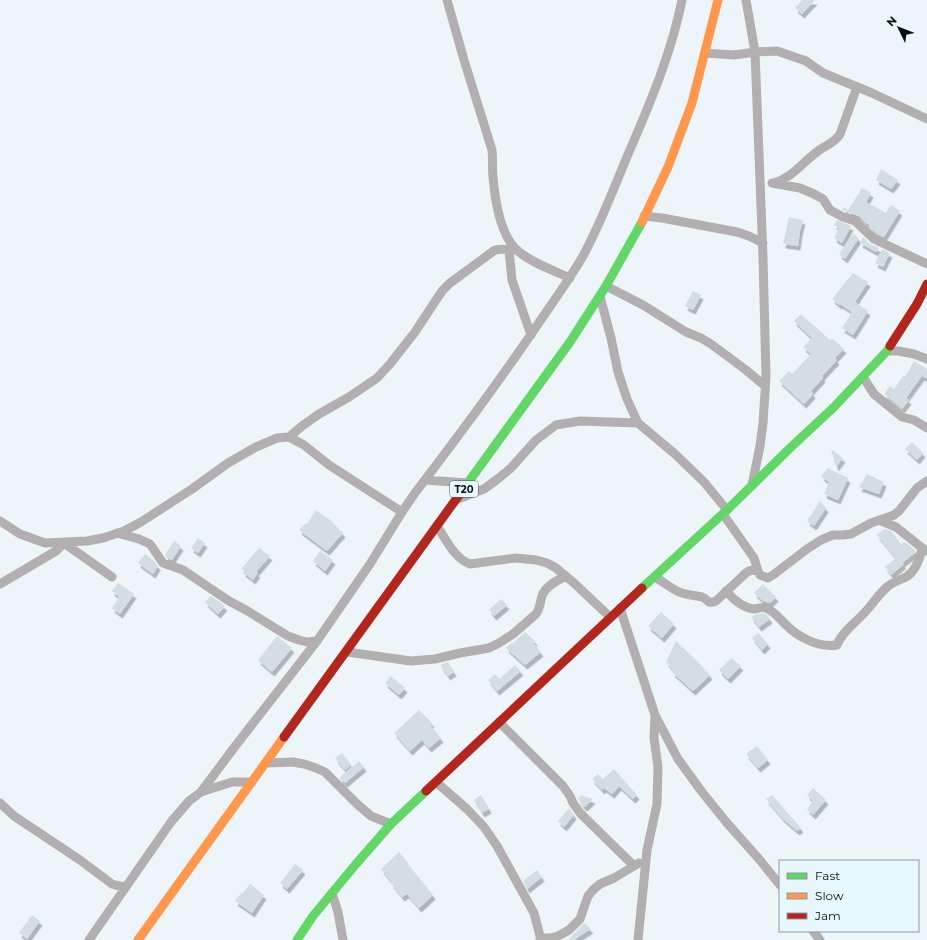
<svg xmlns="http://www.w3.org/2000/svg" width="927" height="940" font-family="Montserrat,sans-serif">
<defs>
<filter id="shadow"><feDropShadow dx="2.5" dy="4.5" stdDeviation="0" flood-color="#0004"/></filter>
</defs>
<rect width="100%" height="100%" fill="#edf5f9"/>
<path fill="#d2dee4" filter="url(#shadow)" d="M802 0H815L802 14 795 8Z
M881 169 898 180 891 189 876 180Z
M862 188 871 193 866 202 886 213 891 205 900 211 884 237 877 234 869 226 870 225 866 223 859 216 842 210 844 207 848 210Z
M789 217 803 220 800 231 798 246 783 244Z
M837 220 851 226 842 243 834 238 839 228 834 225Z
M853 234 859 238 845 259 839 254Z
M863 237 870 244 879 248 876 252 860 243Z
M882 249 890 253 883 267 875 263Z
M853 273 868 282 855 302 868 311 853 335 842 328 852 312 840 304 839 305 832 299Z
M693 291 701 295 693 310 685 306Z
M801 314 830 340 832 338 844 349 835 358 837 360 822 376 823 378 811 391 813 394 804 404 779 381 789 371 792 374 811 354 803 347 812 338 794 321Z
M914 361 927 369V379L922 376 906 398 909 400 902 409 884 394 890 386 894 389 903 376 905 377Z
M912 442 923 453 917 460 905 449Z
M831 449 843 458 836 467Z
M828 468 848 478 838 500 824 494 829 482 821 476Z
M867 474 884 482 879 494 859 487Z
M820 501 826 508 814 526 807 521Z
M316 510 333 522H332L343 533 327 551 299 530 306 523 307 524Z
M884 529 891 531 901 544 905 542 915 550V553L902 563 904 564 891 575 885 567 896 558 877 535Z
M198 538 205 543 198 553 191 548Z
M174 541 181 546 172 560 167 558 165 555Z
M259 548 270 556 256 572 258 573 253 580 243 572 244 570 241 569Z
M320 551 333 560 325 571 313 561Z
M145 554 154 561 158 566 153 574 138 563Z
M118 583 134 594 120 614 112 608 119 597 112 591Z
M763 584 776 597 770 603 763 601 754 593Z
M211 596 225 606 218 614 205 602Z
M501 599 507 605 494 616 489 610Z
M661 612 674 624 662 638 648 626Z
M763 613 767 615 770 619 759 627 751 617 754 615Z
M525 632 535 641 533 643 541 652 525 665 506 648 512 642 513 643Z
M758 633 768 644 762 650 752 638Z
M277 636 292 648 272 672 258 660Z
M676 641 696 660 710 675 693 691 672 672 674 671 666 662Z
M731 658 741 666 728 679 719 670Z
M448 662 454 672 448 676 440 665Z
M515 665 521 671 497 691 488 680 495 674 499 679Z
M391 676 405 688 399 695 385 683Z
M419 710 432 723 430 725 441 738 429 748 422 740 410 751 394 733Z
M757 746 768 760 758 768 746 754Z
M342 753 351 765 345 770 335 758Z
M359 761 364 767 345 783 339 778Z
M614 769 637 795 633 799 619 786 612 794 604 788 602 790 592 779 598 774 603 779Z
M813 788 826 800 813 815 807 809 813 801 807 795Z
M481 795 489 809 482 813 474 800Z
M581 795 593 799 585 807 583 806 578 799Z
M772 795 801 828 797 831 782 818 766 799Z
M569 808 574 815 564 827 558 821Z
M399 852 408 863H407L433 895 419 908 407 894 402 897 391 883 392 882 381 869Z
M295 864 303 870 287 889 280 883Z
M537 870 542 877 527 889 523 881Z
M250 884 264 895 252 913 235 901 241 893 242 894Z
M32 915 40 921 27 939 19 933Z
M584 923 591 929 573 940H568Z"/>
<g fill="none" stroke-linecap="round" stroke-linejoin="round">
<path stroke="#b3afb0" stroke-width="9" d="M447 0 464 60 492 150C493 159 492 168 493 177 495 200 500 236 518 251 532 263 553 270 570 278
M746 0 755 52 763 257 766 377 763 423 760 446 752 485
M705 53 734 55 755 52 777 51 806 61 823 73 872 93 927 119
M772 183 800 188 814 194 823 199 830 210 843 217 855 221 874 239 927 264
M774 183C792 178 803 162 818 151 826 145 835 143 840 134L857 87
M644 216 662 218 737 232 749 236 763 243
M509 250 512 280 531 335
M606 286 643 305 686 332 701 338 711 344 746 370 765 386
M600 296 611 338 618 372 627 399 638 423 675 454 704 482 727 510
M887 351H898L914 354 927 359
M863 377 874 394 902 417 914 420 927 428
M289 437 302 426 319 414 349 397 377 378 390 364 415 332 442 291 450 283 495 250C502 248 509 250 516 250
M425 480 468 483
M458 499 484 489 499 478 511 468 536 440 556 425 580 421 638 423
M723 514 754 558 758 571 760 575 768 578 773 575 807 549 821 540 833 535H843L851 534 871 523 894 515 899 511 917 488 927 481
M879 520 896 527 926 551
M0 521 20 534 45 543 87 541 103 538 124 531 141 522 192 489 228 463 256 447 277 438 289 437 304 445 329 465 402 512
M437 526C446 539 454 558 470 564L515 558 536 560 547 563 556 568 574 583 610 617
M117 533 139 539 150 544 163 563 183 570 229 601 246 610 288 636 299 640 307 642 317 641
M655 577C662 581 669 587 677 591 685 595 693 595 702 597 709 599 706 605 716 601L747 572 752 570 758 571
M0 584 56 551 64 543 112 577
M726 591C733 599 742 608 754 609 758 609 762 606 766 608 774 611 779 618 785 624 798 637 818 648 837 645 842 631 858 621 867 610 874 602 879 594 887 587 893 582 900 580 906 577 916 571 920 558 922 548
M620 608 655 715 678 759 702 792 727 823 759 859 780 885
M347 652 411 661 435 659 460 653 489 648 499 643 513 634 536 614C540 609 540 602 542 596 545 586 558 580 566 576
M499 722 563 786 570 796 573 803 580 813 634 866
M266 763 293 762 304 764 316 768 325 772 356 803 371 816 391 824
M436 782 467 809 484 827 497 846 534 913 541 940
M201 792 233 749 317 641 370 564 402 512 415 493C457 438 499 382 538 324 553 302 569 280 583 256 602 221 616 182 632 145 652 99 672 50 682 0
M0 803 14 816 80 860 112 884 115 885 125 887
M332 893 338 912 343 940
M813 931 820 940
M540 938H550L558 936 569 930 580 919 588 896 594 889 600 884 614 878 639 863
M89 940 171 822 189 801 201 792 232 782H252
M638 940 647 850 657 804 658 767 654 738 655 716"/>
<path stroke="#63d668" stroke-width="9" d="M462 491 570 342 606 286 642 222
M642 588 727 510 789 449 833 408 887 351 890 346
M297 940 313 916 356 864 391 824 426 791"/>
<path stroke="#ff974d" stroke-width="9" d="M642 222 668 167 692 103 718 0
M138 940 284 737"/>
<path stroke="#b3261e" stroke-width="9" d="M890 346 917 304 927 284
M284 737 462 491
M426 791 642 588"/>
</g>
<g text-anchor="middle" stroke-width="3" stroke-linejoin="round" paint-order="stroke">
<rect fill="#e8f6fe" stroke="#49555c" stroke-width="1" x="450" y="481" width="28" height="16" rx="3"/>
<g font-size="10" font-weight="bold" fill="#051017">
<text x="464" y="493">T20</text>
</g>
</g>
<rect x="779" y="860" width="140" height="72" fill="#e8f6fe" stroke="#8d9aa2"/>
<rect x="787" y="873" width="20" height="6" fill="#63d668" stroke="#8d9aa2"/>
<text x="815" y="880" font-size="12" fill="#051017">Fast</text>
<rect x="787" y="893" width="20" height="6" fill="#ff974d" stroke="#8d9aa2"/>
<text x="815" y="900" font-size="12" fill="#051017">Slow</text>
<rect x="787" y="913" width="20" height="6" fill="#b3261e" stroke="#8d9aa2"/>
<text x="815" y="920" font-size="12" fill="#051017">Jam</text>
<g transform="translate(899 28) rotate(313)" stroke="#e8f6fe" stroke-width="3" paint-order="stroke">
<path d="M0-3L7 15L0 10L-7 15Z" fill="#051017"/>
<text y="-6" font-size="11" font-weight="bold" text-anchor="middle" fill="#051017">N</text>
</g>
</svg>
